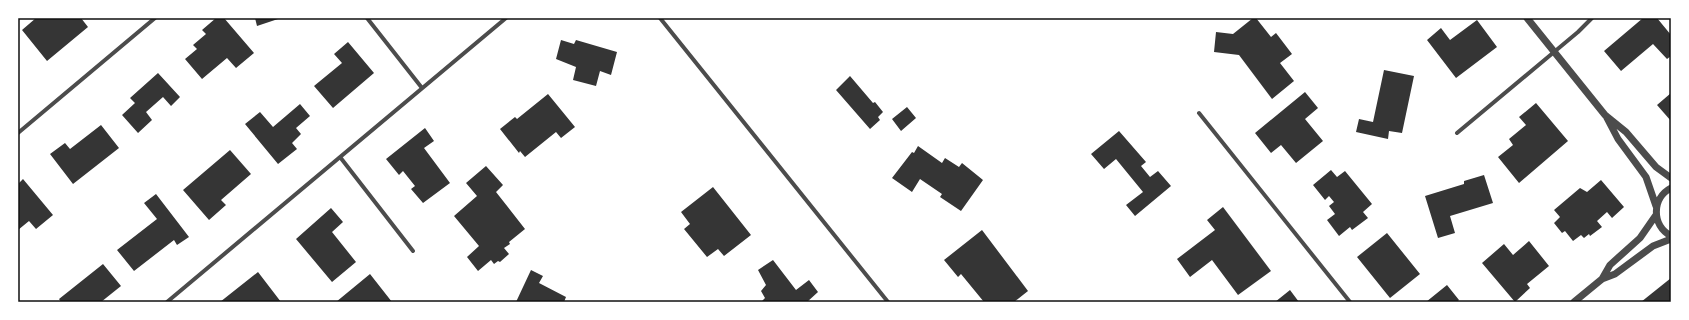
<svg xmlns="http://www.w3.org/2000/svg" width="1689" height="320" font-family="'Sofia Sans Condensed',sans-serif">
<rect width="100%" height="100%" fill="#fff"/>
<path fill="#353535" d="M36 18H81L88 27 47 61 22 30Z
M216 18H224L254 53 236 68 227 58 202 79 185 59 197 49 193 45 206 34 202 30Z
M255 18H281L257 26Z
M1253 18H1256L1271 37 1276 33 1292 54 1280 63 1294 81 1272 99 1239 55 1214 52 1216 32 1233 34Z
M1643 18H1657L1671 35V56L1667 59 1653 44 1621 71 1604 51Z
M1477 20 1497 47 1456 78 1427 40 1441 28 1450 40Z
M561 40 574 44 576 40 617 52 611 75 600 71 596 86 573 80 576 67 556 59Z
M348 42 374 73 333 108 314 86 342 63 334 54Z
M1384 70 1414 76 1402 133 1389 131 1388 139 1356 132 1359 119 1373 122Z
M158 73 180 97 171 106 163 97 146 112 152 120 138 133 122 115 135 103 130 98Z
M850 76 873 103 875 102 883 112 878 117 880 120 870 129 836 90Z
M1305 92 1318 108 1305 119 1323 141 1296 163 1281 145 1271 153 1255 133Z
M1671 93V121L1657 105Z
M548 94 575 127 561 138 556 132 525 157 520 151 519 153 500 129 515 117 517 119Z
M1536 103 1568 141 1519 183 1498 157 1513 145 1509 139 1526 125 1519 117Z
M300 104 310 116 296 128 301 134 292 143 297 149 278 164 245 124 260 112 273 127Z
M907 107 916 118 901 131 892 119Z
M101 125 119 148 73 184 50 154 65 143 70 149Z
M425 128 434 141 424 148 450 183 423 203 411 189 415 186 403 171 399 175 386 159Z
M1119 131 1146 162 1141 166 1150 177 1158 171 1171 186 1135 216 1126 205 1143 192 1116 159 1104 169 1091 154Z
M918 146 942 163 945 158 959 167 962 163 983 180 961 211 940 197 942 194 920 179 912 192 892 178 912 152 914 153Z
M230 150 251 174 221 200 226 205 209 220 183 190Z
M486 166 503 185 496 192 525 229 509 242 510 244 504 248 509 254 500 262 498 261 494 264 491 260 478 271 467 257 479 246 454 216 477 196 466 183Z
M1331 170 1337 177 1345 171 1372 204 1363 212 1368 218 1352 230 1350 227 1339 236 1327 220 1335 214 1329 206 1334 202 1329 196 1325 200 1313 185Z
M1484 175 1493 203 1450 216 1455 233 1438 238 1425 196 1464 184V181Z
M23 179 53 215 36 229 29 221 18 230V184Z
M1601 180 1624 207 1612 218 1607 212 1597 221 1602 227 1590 236 1589 234 1584 238 1581 235 1573 241 1565 231 1562 233 1554 223 1560 217 1554 210 1580 188 1587 192Z
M713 187 751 235 724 256 718 249 707 257 684 229 690 224 681 212Z
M156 194 189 237 177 245 174 240 134 271 117 250 157 219 144 203Z
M1223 207 1271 271 1238 295 1212 260 1190 277 1177 259 1215 230 1207 220Z
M331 208 343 222 332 232 356 262 332 282 296 239Z
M982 230 1028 291 1014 302H984L961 274 958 277 944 260Z
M1387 233 1420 274 1390 298 1357 257Z
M1529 241 1549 266 1527 284 1530 288 1515 302 1482 263 1504 244 1513 255Z
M773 260 796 290 809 280 818 292 807 302H761L765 298 761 291 766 285 758 270Z
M103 264 121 286 101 302H61L59 299Z
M531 270 543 276 539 283 566 297 564 302H516Z
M258 272 281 302H220Z
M370 274 392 302H336Z
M1671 278V302H1641Z
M1447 285 1459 300 1457 302H1426Z
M1290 290 1299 302H1275Z"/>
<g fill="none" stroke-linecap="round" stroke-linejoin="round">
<path stroke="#4c4c4c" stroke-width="4" d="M367 18 422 88
M660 18 888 302
M1199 113 1350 302
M18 133 155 18
M1457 133 1578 32 1592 18
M340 157 413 251
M167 302 506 18"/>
<path stroke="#4c4c4c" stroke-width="7" d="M1527 18 1605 115 1626 132 1656 167 1671 178
M1607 118 1618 139 1646 177 1656 206
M1671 188C1652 198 1651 225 1671 236
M1602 279 1610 265 1640 238 1656 215
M1574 302 1602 279 1615 274 1653 246 1671 239"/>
</g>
<rect width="1689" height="320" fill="none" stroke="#ffffff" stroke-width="38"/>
<rect x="19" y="19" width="1651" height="282" fill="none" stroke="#111" stroke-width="1.5"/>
</svg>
